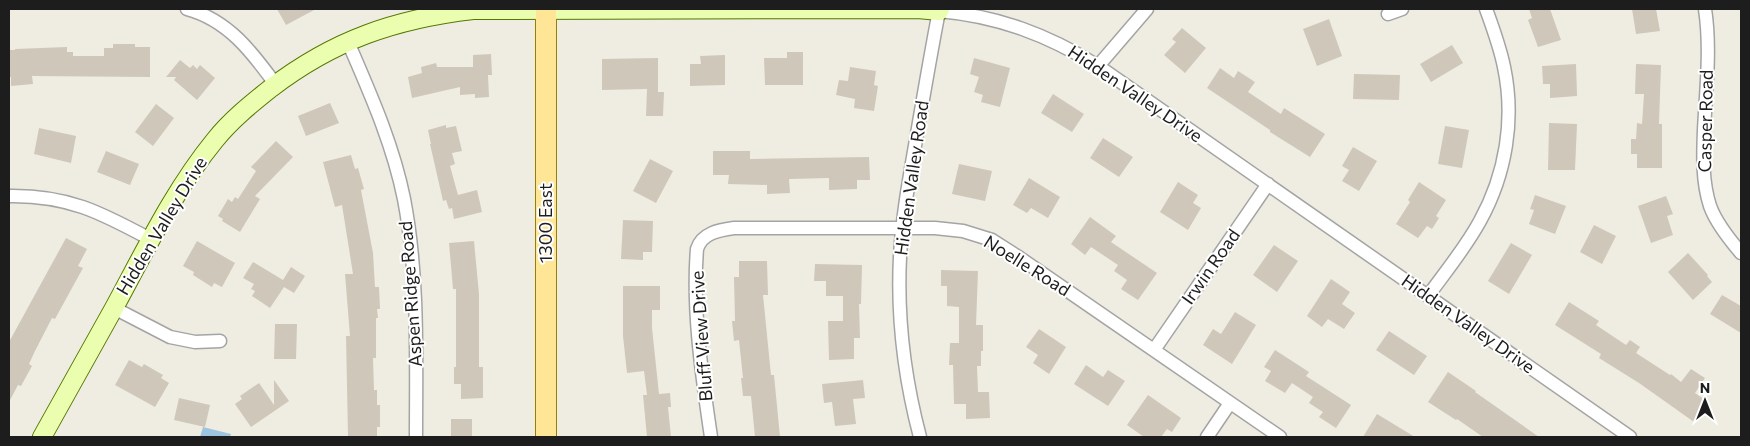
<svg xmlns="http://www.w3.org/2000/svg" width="1750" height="446" font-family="Commissioner,sans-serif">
<rect width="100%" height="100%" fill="#efede1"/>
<path fill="#9ec5e0" d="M203 427 231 434 230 437H200Z"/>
<path fill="#cfc7ba" d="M277 9H316L286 25Z
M1529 9H1550L1561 40 1538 47 1528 20 1532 18Z
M1632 9H1656L1660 31 1636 34Z
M1329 19 1342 56 1317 66 1303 29Z
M1182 28 1206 48 1185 73 1164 55 1176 42 1172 39Z
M113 44H135V47H150V77L32 76 33 84 11 86V77H9V50H15V49L67 47V52H73V56H104V48H113Z
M1452 45 1463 63 1431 82 1420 64Z
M787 52H803V85H765L764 58H787Z
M491 54 492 75H488L489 97 475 98V94L460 95V87L412 98 408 77 422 73 421 67 436 63 437 67H473V55Z
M725 55V85L690 86V64H701L700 56Z
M658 58V92H664L663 116H646L647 89 602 90V59Z
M974 58 1010 68 1000 107 981 102 983 95 974 92 979 77 970 74Z
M180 60 190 68 193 65 197 69 200 65 215 78 197 100 174 80 176 77H166Z
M1576 64 1577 96 1550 98V84H1543L1542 66Z
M1636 64 1661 65 1659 124H1662V168H1637V154H1631V139H1636L1637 123 1642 124 1644 94H1635Z
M850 67 876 71 874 85 878 86 874 111 854 108 855 99 836 95 839 80 848 81Z
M1220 68 1234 78 1238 71 1255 82 1248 92 1281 114 1284 108 1325 134 1310 157 1270 132V130L1207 88Z
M1354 74 1400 75 1399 100 1353 99Z
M1053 94 1084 114 1072 132 1041 113Z
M330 103 339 123 306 136 298 116Z
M156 104 174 118 153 146 135 132Z
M1549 123 1577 124 1575 170H1548Z
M446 125V128L456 126 462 151 452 153 455 164 450 166 458 195 477 190 482 212 454 219 452 208 449 209 446 200 443 201 430 144H431L428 130Z
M1445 126 1469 130 1462 168 1438 164Z
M39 128 76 136 71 163 34 154Z
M1103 138 1133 157 1119 177 1090 158Z
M276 141 293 157 255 196 260 199 240 232 222 221 223 219 218 216 228 199 232 202 235 197 238 199 256 171 251 167Z
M1353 147 1377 161 1359 191 1342 181 1349 170 1342 166Z
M106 151 139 164 130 185 97 172Z
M713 151H750V159L869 157 870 180H857V189L829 190V178L789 179 790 193 767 194V185L728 184 729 175H713Z
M351 155 355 169 358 168 364 189 361 190 373 253 375 287H379L380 309H377L378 318H376V358H373L374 390H377V405H380V427H377V436H348L346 336H350L345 274H353L342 205 335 207 323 162Z
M650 159 673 171 656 203 633 191Z
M959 164 992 171 985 201 952 194Z
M1029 178 1060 197 1048 218 1031 208 1027 213 1013 205Z
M1178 182 1198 195 1193 203 1201 208 1188 230 1160 212Z
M1419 182 1446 200 1436 216 1439 218 1432 229 1427 226 1418 238 1396 224 1410 202 1408 200Z
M1535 195 1566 206 1555 234 1529 224 1534 210 1530 209Z
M1666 196 1673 214 1667 216 1673 235 1651 243 1638 206Z
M1090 217 1116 236 1111 242 1157 273 1138 300 1121 289 1127 280 1114 271 1118 265 1091 247 1085 255 1071 244Z
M623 220 653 221 652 252H643V260L621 259Z
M1594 225 1616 236 1602 264 1580 252Z
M66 238 87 249 78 266 83 268 55 319 52 318 35 351 29 364 32 366 21 386 18 385 9 402V342Z
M197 241 235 263 222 287 214 283 212 287 193 275 194 272 183 266Z
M474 241 479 294V367H483V398L461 399V384H454V367H456V289H453L449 243Z
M1511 243 1532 255 1509 294 1488 281Z
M1274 245 1298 261 1277 292 1253 275Z
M1688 253 1708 275 1707 276 1712 282 1693 300 1668 272Z
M739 261H767L768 295H763L771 375H774L780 437H755L751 396H743L741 378H743L739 340 734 341 732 321H735L734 277H739Z
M253 262 283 280 291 267 305 276 294 293 284 287 270 308 252 296 255 291 251 289 254 284 243 278Z
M815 264 862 265 861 304H859L860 338H854V359L829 360 828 321H843V296H826V281H814Z
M941 270 978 271 976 325H983V351H981V366H977L978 392H989L990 418 966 419V404H954L953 365H949L950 343H959V307L947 306V286H941Z
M1331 279 1350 292 1342 304 1355 313 1344 329 1328 319 1322 327 1307 316Z
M623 286H660V310H652V328L659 394 670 393 671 407H668L671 437H647L643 395H647L644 371 627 373 623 336Z
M1722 295 1741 306V333L1710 314Z
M1569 302 1599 321 1596 325 1626 345 1630 340 1640 347 1636 353 1670 375 1671 374 1681 382 1691 369 1705 378 1695 393 1708 402 1694 422 1639 383 1599 358 1601 354 1555 325Z
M1235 312 1256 325 1232 364 1203 345 1213 329 1221 334Z
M275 324H297L296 359H274Z
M1039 329 1066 347 1049 374 1033 363 1038 355 1026 347Z
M1389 331 1427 356 1414 375 1376 350Z
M1275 350 1309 372 1306 376 1351 405 1336 428 1319 417 1323 412 1309 403 1313 397 1292 383 1285 393 1265 381 1271 371 1264 367Z
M129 360 142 367 144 364 163 375 161 378 169 383 155 407 115 385Z
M1086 365 1103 377 1108 370 1125 381 1108 406 1074 384Z
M1448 372 1476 391 1475 392 1539 437H1483L1457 419 1456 420 1428 402Z
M274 380 289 401 251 427 235 404 242 399 240 396 259 383 274 405Z
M863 380 865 398 853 399 856 424 835 426 832 402 824 403 822 384Z
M1148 395 1181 418 1172 432 1167 429 1161 437H1144L1127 425Z
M179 398 210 405 205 427 174 420Z
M1377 414 1415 437H1363Z
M451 419H472V437H451Z"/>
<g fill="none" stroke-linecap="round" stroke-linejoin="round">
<g stroke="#a4a4a4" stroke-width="15">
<path id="street" d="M187 9C228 20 252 52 276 85
M1705 9C1711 48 1706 90 1704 130 1703 156 1702 181 1710 206 1716 223 1729 239 1741 253
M1388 14 1402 9
M348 42C370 93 393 144 404 199 419 277 416 358 416 437
M1098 66 1147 9
M9 196C67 195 100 212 150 239
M1428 296C1446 271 1466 247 1480 221 1506 174 1515 119 1504 67 1500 47 1493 28 1486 9
M114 308 170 337 195 342 220 341
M1154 350 1268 184
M711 437C702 376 692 310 697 249 702 233 719 230 734 228H935L963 231 992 240 1017 256 1280 437
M920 437C905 380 897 316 900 257 902 216 910 175 917 134 924 93 931 52 939 11 998 16 1048 35 1098 66L1630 437
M1207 437 1230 403"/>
</g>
<g stroke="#547700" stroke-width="20">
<path id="secondary" d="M42 437C66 394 90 351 114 308 145 251 174 190 215 140 231 120 251 104 271 88 334 40 395 19 473 10L918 9 939 11 940 9"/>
</g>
<g stroke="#958000" stroke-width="22">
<path id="primary" d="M546 9V437"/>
</g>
<use href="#street" stroke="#fff" stroke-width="12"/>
<use href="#secondary" stroke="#ebfeb0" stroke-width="18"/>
<use href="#primary" stroke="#ffe696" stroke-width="20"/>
</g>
<g text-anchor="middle" stroke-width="4" stroke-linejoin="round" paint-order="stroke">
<g font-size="18" fill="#1d1d1d" stroke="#fff">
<text transform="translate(1135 94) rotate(34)" y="6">Hidden Valley Drive</text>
<text transform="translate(1706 121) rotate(-89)" y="6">Casper Road</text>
<text transform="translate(912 178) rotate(-82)" y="6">Hidden Valley Road</text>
<text transform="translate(546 223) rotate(-90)" y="6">1300 East</text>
<text transform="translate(162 226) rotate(-59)" y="6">Hidden Valley Drive</text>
<text transform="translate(1027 266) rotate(32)" y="6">Noelle Road</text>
<text transform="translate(1211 267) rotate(-55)" y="6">Irwin Road</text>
<text transform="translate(411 294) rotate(-94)" y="6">Aspen Ridge Road</text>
<text transform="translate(1468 324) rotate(35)" y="6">Hidden Valley Drive</text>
<text transform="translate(702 336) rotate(-94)" y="6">Bluff View Drive</text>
</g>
</g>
<rect width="1750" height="446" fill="none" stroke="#1d1d1d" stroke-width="20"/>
<g transform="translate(1705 401)" stroke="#ffffff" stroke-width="4" paint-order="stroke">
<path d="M0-4L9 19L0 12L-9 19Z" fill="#1d1d1d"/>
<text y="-8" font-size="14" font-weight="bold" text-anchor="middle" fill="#1d1d1d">N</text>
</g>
</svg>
